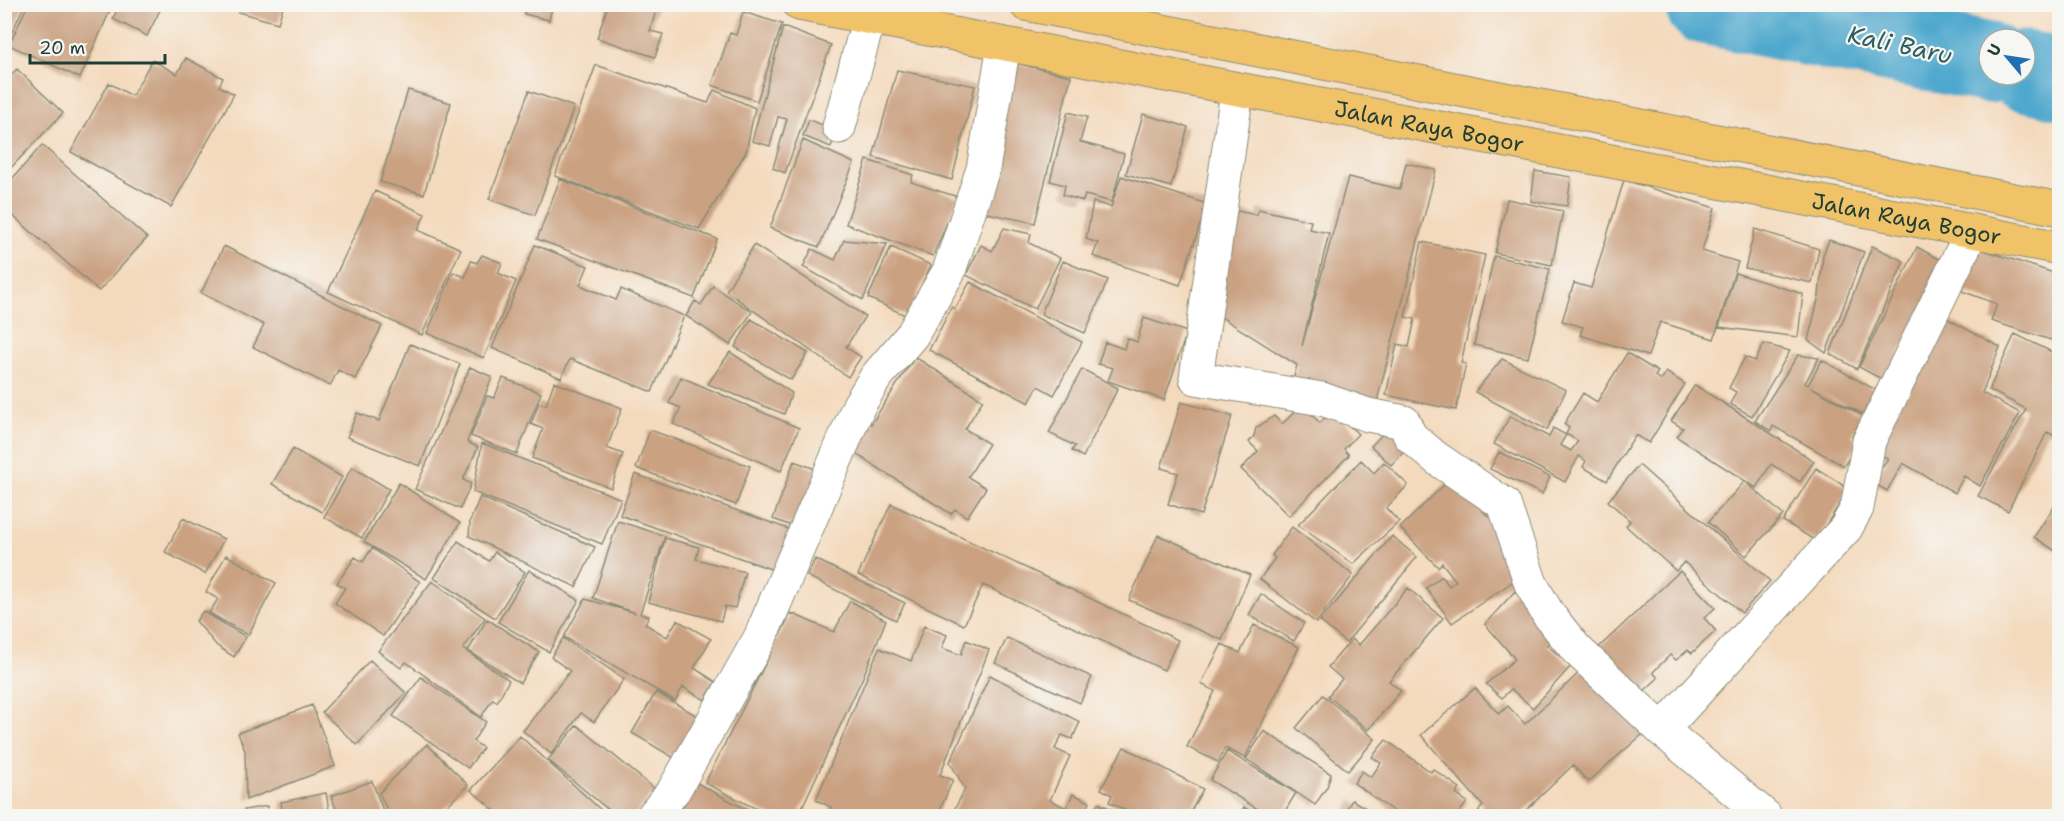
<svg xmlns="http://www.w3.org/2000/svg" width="2064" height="821" font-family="'Shantell Sans',sans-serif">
<rect width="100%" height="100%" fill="#f6f6f2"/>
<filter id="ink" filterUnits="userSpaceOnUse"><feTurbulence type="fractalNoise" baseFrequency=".0167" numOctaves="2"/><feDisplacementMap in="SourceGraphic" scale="12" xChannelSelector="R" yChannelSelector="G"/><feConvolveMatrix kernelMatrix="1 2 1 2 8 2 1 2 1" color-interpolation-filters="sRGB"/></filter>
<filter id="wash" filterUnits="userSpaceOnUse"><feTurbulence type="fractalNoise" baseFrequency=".008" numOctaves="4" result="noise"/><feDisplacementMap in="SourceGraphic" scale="24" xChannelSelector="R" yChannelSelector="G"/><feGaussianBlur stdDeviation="1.35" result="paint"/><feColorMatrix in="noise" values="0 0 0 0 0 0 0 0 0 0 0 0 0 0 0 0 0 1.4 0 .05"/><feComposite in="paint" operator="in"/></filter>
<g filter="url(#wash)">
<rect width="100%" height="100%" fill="#f4dabd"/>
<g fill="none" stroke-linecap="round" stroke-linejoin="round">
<path stroke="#50a8cd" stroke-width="81" d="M1705 4 1989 63
M2025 71 2060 79"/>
</g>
<g id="blocks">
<path fill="#caa282" d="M4 4H25L4 49Z
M28 4H113L80 78 9 45Z
M119 4H163L147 36 113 19Z
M241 4H284L278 23 238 12Z
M526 4H553L549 20 524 14Z
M619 4H658L650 31 663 34 655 57 597 38 608 5 618 8Z
M743 12 782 24 757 101 712 85 730 33 736 35Z
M783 27 831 45 785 173 773 168 787 119 778 117 770 146 752 141Z
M186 58 223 78 219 86 234 94 171 207 71 152 109 83 132 96 152 60 177 74Z
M1015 63 1071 76 1035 223 982 212Z
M596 65 708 103 714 90 755 108 746 152 699 229 555 176Z
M17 69 63 113 4 175V82Z
M897 70 975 86 952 180 873 157Z
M408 90 451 103 424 194 380 182Z
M529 91 574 107 535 215 489 199Z
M1068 112 1087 117 1080 142 1124 154 1112 202 1085 195 1083 201 1063 195 1065 185 1050 181Z
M1143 114 1188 127 1171 187 1126 174Z
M809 120 837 130 831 147 803 136Z
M803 140 854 163 819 247 770 228Z
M42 145 147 238 99 291 4 208V188Z
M867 160 913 175 911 182 958 197 933 256 846 224Z
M1406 163 1436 170 1376 405 1293 381 1297 365 1216 314 1237 211 1257 215 1258 209 1311 221 1309 229 1329 233 1302 346 1348 177 1400 189Z
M1535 171 1571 177 1567 206 1531 201Z
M1121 176 1207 204 1180 285 1093 256 1098 243 1086 239 1093 202 1111 207Z
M560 179 717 239 694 298 537 239Z
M1624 180 1715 208 1702 251 1738 262 1714 339 1660 322 1648 356 1580 335 1583 327 1562 321 1574 283 1591 288Z
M375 191 425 214 418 230 461 249 422 335 328 292Z
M1507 199 1563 211 1552 265 1495 253Z
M1004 228 1031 234 1029 243 1060 258 1035 309 966 275 981 245 992 251Z
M1755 229 1819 249 1812 283 1745 268Z
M844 240 887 244 863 300 803 267 812 249 835 260Z
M1829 240 1864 252 1826 353 1808 340 1819 296 1823 255Z
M1422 242 1485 255 1461 363 1466 364 1456 410 1386 395 1397 344 1409 347 1415 319 1405 317Z
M535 245 588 266 580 285 616 300 621 289 684 316 652 392 570 359 561 378 492 348Z
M754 245 865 316 846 347 861 357 848 377 726 291Z
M224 246 382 326 355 379 338 370 330 386 253 347 264 325 201 293Z
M1872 246 1904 261 1857 369 1830 354Z
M891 247 931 265 907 316 868 298Z
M1917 247 1946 263 1885 381 1859 367Z
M1977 248 2060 275V312L2051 340 1991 321 1997 304 1962 291Z
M482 255 502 263 498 273 516 281 484 358 427 333 453 272 465 277 471 261 477 263Z
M1494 256 1550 269 1528 358 1474 345Z
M1063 261 1108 280 1085 333 1041 314Z
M1735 273 1803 294 1798 337 1719 327Z
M970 282 1082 342 1054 395 1038 386 1029 403 929 350 952 307 955 309Z
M713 286 752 312 730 345 686 316 695 301 701 305Z
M1144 318 1187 332 1164 400 1108 381 1113 368 1098 364 1105 342 1124 349 1127 338 1137 342Z
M1946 318 2000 347 1982 393 2020 413 1980 486 1964 476 1955 493 1903 463 1887 491 1872 482 1888 458 1874 452Z
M751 319 808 353 791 380 735 347Z
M2015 334 2060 356V438L2047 432 2008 511 1978 496 2026 409 1989 390Z
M410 344 460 364 420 466 347 437 357 413 379 421Z
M1764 344 1790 351 1752 416 1730 404 1736 392 1729 388 1745 357 1755 361Z
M730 352 792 393 784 414 708 384Z
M1627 353 1658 372 1655 376 1661 380 1666 372 1685 384 1649 443 1635 435 1607 481 1583 467 1586 461 1579 456 1565 482 1494 444 1510 416 1549 437 1553 428 1566 435 1560 445 1571 451 1578 441 1566 434 1569 428 1564 424 1583 393 1597 402Z
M1798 355 1819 358 1805 383 1808 385 1822 360 1876 390 1863 414 1811 387 1863 416 1852 436 1859 441 1844 466 1773 426 1771 431 1755 421Z
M915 357 983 400 965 429 989 444 968 477 986 488 967 517 955 509 951 514 848 449 866 421 871 424Z
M1502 359 1566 390 1547 430 1475 392Z
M470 367 492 377 467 442 478 447 463 480 471 484 460 509 415 489Z
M1082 369 1118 388 1083 457 1072 451 1075 446 1049 433Z
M681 377 799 428 781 471 673 424 681 408 669 403Z
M503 378 541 393 517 454 471 436 487 396 494 398Z
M554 382 622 408 607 448 623 454 611 488 532 458 543 429 531 424 539 403 546 405Z
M1695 385 1814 461 1800 482 1771 464 1756 488 1677 437 1683 428 1671 421Z
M1181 402 1232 416 1201 515 1168 504 1178 473 1161 468Z
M1302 405 1320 423 1333 410 1358 434 1344 449 1349 455 1289 516 1241 469 1258 451 1249 442 1254 436 1256 428 1274 416 1282 424Z
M1389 427 1409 446 1391 465 1371 446Z
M650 430 750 466 736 505 636 468Z
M482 443 621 499 602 544 473 492Z
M293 449 342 477 322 512 272 484Z
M1499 452 1550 477 1542 494 1490 469Z
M1361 460 1374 473 1384 462 1408 485 1386 508 1399 522 1353 564 1298 525Z
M794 461 818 470 797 528 773 519Z
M1639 465 1770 581 1742 613 1684 562 1676 571 1626 526 1630 521 1608 501Z
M352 467 389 489 362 538 324 517Z
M1816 468 1849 489 1816 541 1783 521Z
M635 474 794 531 779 572 620 515Z
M1451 478 1489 517 1493 511 1521 576 1452 623 1426 588 1442 576 1449 586 1456 581 1442 563 1438 567 1400 528Z
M1745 481 1783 515 1746 556 1708 522Z
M399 483 460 523 426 579 364 542Z
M480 497 595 547 576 587 469 536 470 521Z
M2060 497V554L2034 537Z
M891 504 1178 640 1164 670 983 585 964 625 858 575Z
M183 518 224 539 205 574 165 552Z
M618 521 665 536 640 614 649 616 645 624 667 637 677 620 711 639 694 668 716 682 705 700 683 687 675 701 564 637 585 599 636 613 593 598Z
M1292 527 1353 575 1316 623 1260 579 1275 558 1272 555Z
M1158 535 1250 575 1222 640 1129 600Z
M1392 536 1417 557 1346 643 1320 621Z
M665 538 699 547 696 559 745 572 735 608 725 606 721 621 648 602Z
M458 541 489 561 495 552 525 572 495 618 434 578Z
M372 548 420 582 383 636 335 603 345 588 337 583 355 557 363 562Z
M226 555 276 583 248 635 209 613 218 599 206 592Z
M815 559 905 603 896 620 807 576Z
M529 570 579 600 549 652 498 622Z
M1680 571 1715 608 1704 618 1716 631 1692 653 1688 650 1676 660 1670 655 1653 672 1658 678 1643 692 1628 675 1624 678 1596 650Z
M432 581 485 618 463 649 509 680 497 702 493 699 481 717 406 662 401 668 378 651Z
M1408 588 1443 618 1389 681 1401 691 1368 730 1328 696 1342 679 1328 667 1352 639 1359 645Z
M1515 591 1559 631 1547 645 1571 666 1533 708 1511 689 1502 698 1486 684 1515 659 1485 624Z
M1261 594 1304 623 1294 641 1249 615Z
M850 601 886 620 863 677 798 816H771L705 783 791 613 834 632Z
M203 611 246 637 234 657 217 646 196 621Z
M487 619 539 652 520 683 468 651Z
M1254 625 1299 647 1245 758 1225 748 1218 762 1187 747 1215 691 1201 684 1222 644 1240 653Z
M924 626 947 635 942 648 961 655 966 640 989 650 940 775 953 780 937 816H826L831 807 816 800 879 648 911 661Z
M563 638 624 679 594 722 581 713 551 754 523 731 570 671 551 657Z
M1007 638 1092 677 1080 703 995 663Z
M370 660 406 693 357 745 322 712Z
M1584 668 1643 734 1588 782 1573 765 1520 816H1474L1483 806 1421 735 1475 688 1499 714 1508 706 1525 724Z
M990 675 1080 722 1072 739 1062 735 1055 749 1070 756 1050 800 1066 808 1073 794 1090 802 1083 816H951L965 789 950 762Z
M421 677 486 722 473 741 483 748 468 768 393 716Z
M656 692 699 717 674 758 632 733Z
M1323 695 1375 739 1348 771 1296 728Z
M312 705 335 766 246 800 245 751 238 733Z
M577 725 656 790 634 816H616L548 760Z
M1264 731 1331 774 1327 787 1315 805 1246 759Z
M520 736 600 809 594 816H520L516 813 514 816H501L471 790Z
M1386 740 1431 772 1433 769 1460 788 1456 794 1467 802 1457 816H1400L1354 783 1362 771 1371 777 1381 763 1372 757Z
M427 744 468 785 437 816H390L379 793Z
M1124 747 1203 789 1188 816H1136L1109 802 1112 795 1101 789Z
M1227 751 1296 793 1282 816H1269L1210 780Z
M372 781 385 816H339L331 796Z
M697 783 758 816H677Z
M326 793 330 816H283L281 802Z
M1352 800 1379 816H1342Z
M1098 803 1126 816H1091Z
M267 806 269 816H245L244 810Z
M1244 807 1258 816H1238Z
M464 811 468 816H456Z"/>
</g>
</g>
<g filter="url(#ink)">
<use href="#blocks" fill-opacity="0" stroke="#8a8c78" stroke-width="1.5"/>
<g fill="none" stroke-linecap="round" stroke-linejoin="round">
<g stroke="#8a8c78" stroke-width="35">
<path id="minor" d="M1237 91 1196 378 1322 399 1368 415 1404 422 1410 436 1436 458 1504 504 1531 584 1548 614 1576 649 1662 730
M839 127 869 18
M653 816 674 790 760 638 859 405 876 377 912 335 949 271 983 169 1004 45
M1765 816 1662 730 1846 528 1857 508 1869 441 1972 231"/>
</g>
<g stroke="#8a8c78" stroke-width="35">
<g id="highway">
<path id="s1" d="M799 4 2060 248"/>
<path d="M1026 4 2060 209"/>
</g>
</g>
<use href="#minor" stroke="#fff" stroke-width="33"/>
<use href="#highway" stroke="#f0c369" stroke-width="33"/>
</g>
</g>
<g text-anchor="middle" stroke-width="4.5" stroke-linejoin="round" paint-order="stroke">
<g font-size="22" fill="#1f3d34" stroke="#f6f6f2">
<text dy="8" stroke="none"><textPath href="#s1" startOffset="642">Jalan Raya Bogor</textPath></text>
<text dy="8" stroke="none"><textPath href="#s1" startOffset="1128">Jalan Raya Bogor</textPath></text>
</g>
<g font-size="24" font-style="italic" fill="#2e5d62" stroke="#f6f6f2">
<text transform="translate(1900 45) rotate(12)" y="8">Kali Baru</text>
</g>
</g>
<rect width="2064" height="821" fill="none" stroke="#f6f6f2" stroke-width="24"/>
<g transform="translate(2007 57) rotate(299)"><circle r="28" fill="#f6f6f2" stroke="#a0aca6" stroke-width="1.5"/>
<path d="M0-4.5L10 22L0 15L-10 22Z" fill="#1f6fb2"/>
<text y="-9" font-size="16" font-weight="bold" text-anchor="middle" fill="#1f3d34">U</text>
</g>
<path d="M30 54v9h135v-9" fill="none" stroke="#1f3d34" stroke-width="3"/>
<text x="39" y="54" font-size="18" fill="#1f3d34" stroke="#f6f6f2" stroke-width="4.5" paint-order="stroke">20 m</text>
</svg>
